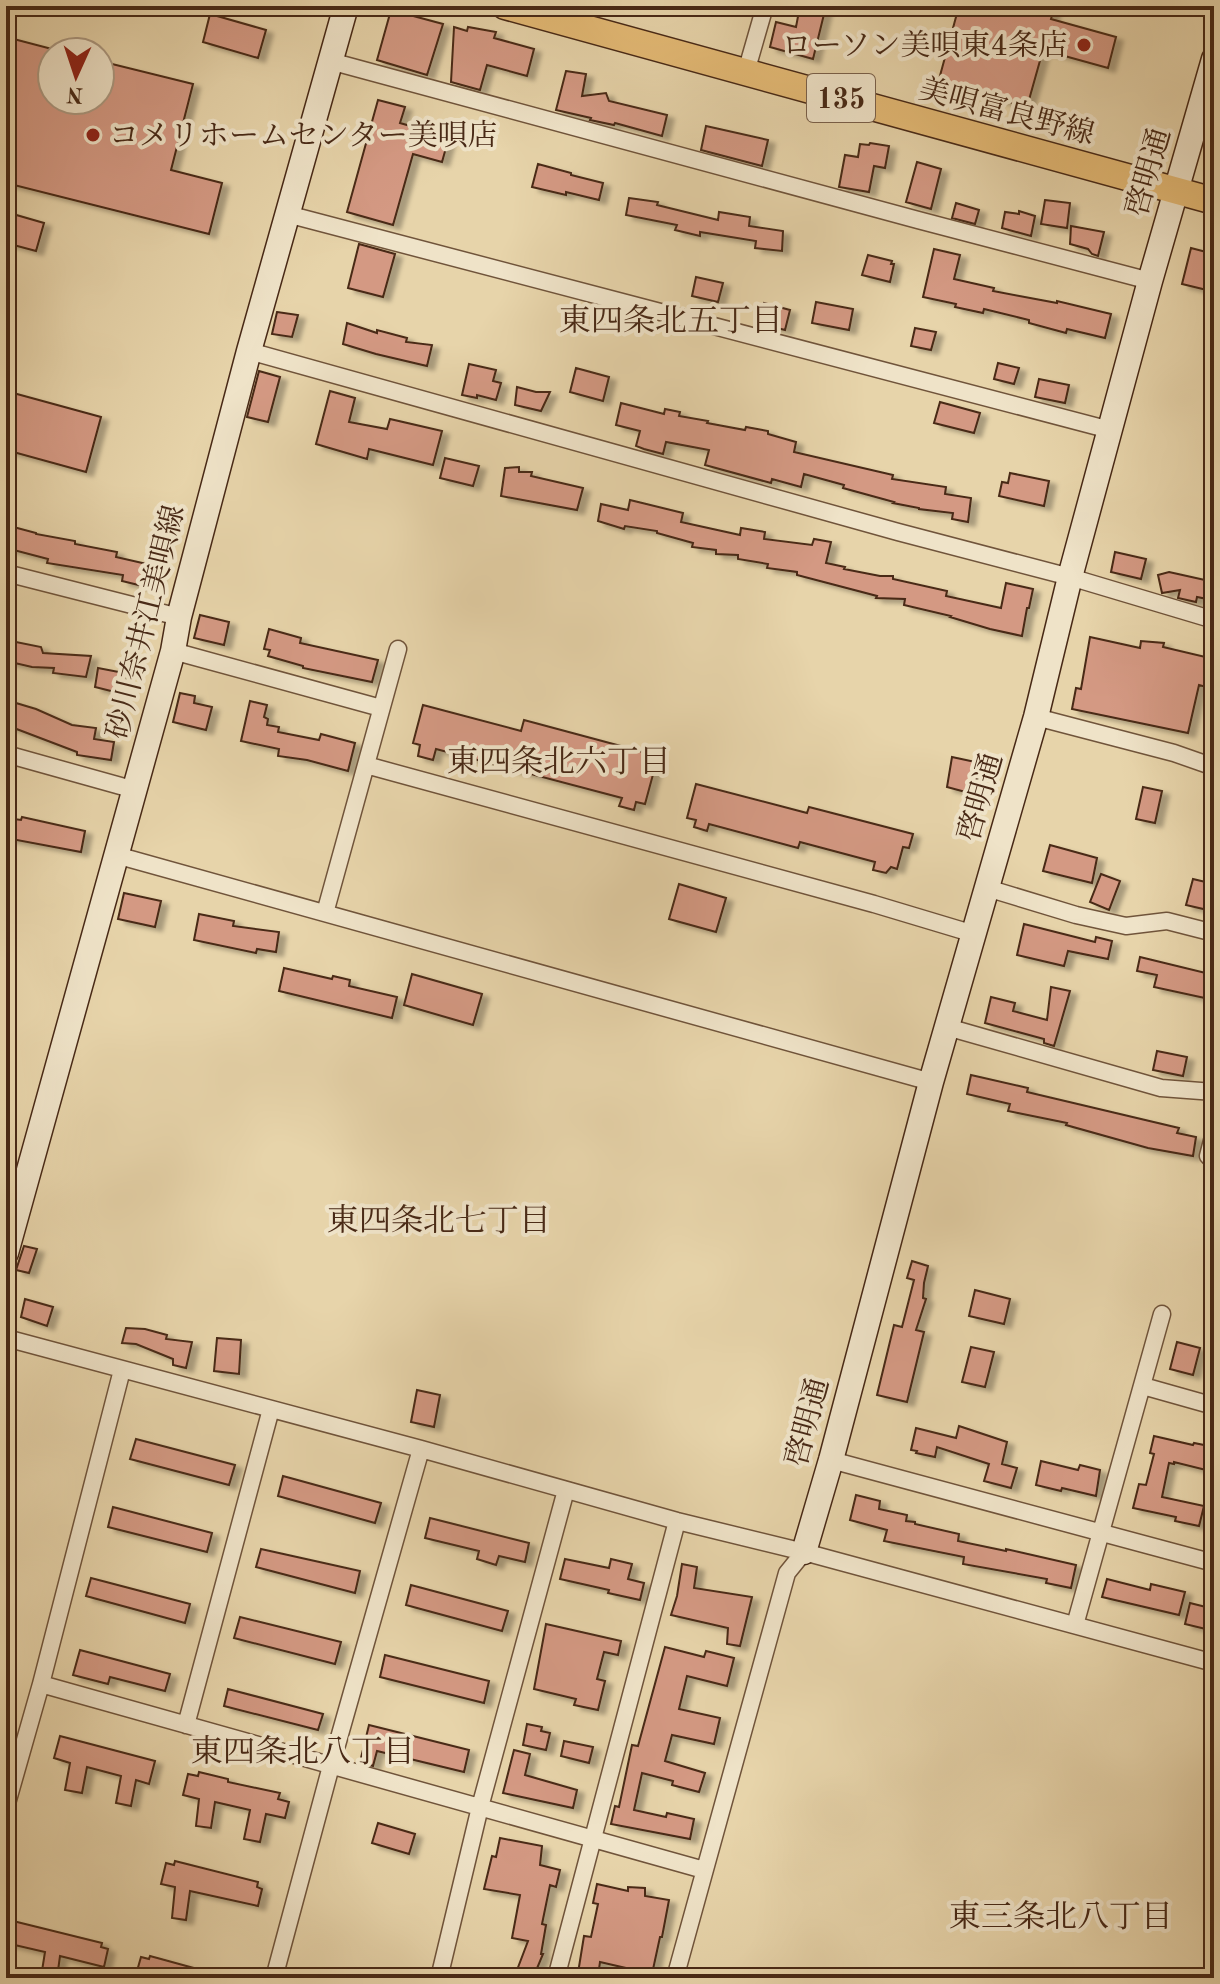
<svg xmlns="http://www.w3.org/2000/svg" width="1220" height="1984" font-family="'Old Standard TT','Noto Serif JP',serif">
<defs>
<filter id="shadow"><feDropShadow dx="7" dy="4" stdDeviation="2" flood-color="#0004"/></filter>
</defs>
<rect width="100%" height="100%" fill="#e7d4aa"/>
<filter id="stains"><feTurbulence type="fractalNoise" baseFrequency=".0025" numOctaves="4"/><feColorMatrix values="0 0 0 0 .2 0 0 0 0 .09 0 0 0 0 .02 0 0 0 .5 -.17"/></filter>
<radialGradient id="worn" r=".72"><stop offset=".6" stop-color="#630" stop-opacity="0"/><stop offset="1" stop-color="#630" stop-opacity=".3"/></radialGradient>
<path fill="#d49983" stroke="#482916" stroke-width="2" filter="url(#shadow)" d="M800 6H826L813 59 770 47 776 22 796 27Z
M959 6H1055L1051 19 1116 37 1108 68 1043 50 1027 107 938 83Z
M391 10 443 24 427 75 377 60Z
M210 14 266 30 258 58 203 42Z
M454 27 467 31 468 27 496 32 494 38 534 49 527 76 487 65 480 90 451 82Z
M6 37 52 49V100H100V61L193 84 171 170 222 183 209 234 6 183Z
M566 71 586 74 582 96 606 93 609 101 667 115 662 136 615 123 614 125 590 120 591 118 556 110Z
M378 100 405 107 400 123 449 137 442 162 413 154 393 225 347 212Z
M706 126 768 140 762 166 701 150Z
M870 143 889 146 885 168 874 166 869 192 839 187 845 155 858 157 860 144 869 145Z
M917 162 941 169 931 209 906 202Z
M538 164 571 173V175L603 183 599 200 566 192V195L532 187Z
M629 198 658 202 657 205 718 220 719 212 750 217 749 226 783 231 782 251 755 248 756 241 700 232V236L675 230 677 225 626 215Z
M1045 200 1070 203 1067 228 1041 224Z
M956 203 979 210 975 224 952 218Z
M1019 211 1035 216 1031 236 1002 228 1005 212 1019 214Z
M6 212 44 223 36 251 6 243Z
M1071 226 1104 232 1098 256 1092 254 1088 249 1070 244Z
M359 244 395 254 383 297 348 288Z
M1191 248 1214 254V277L1211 291 1182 284Z
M934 249 960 255 954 279 994 288 993 291 1057 303V301L1111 314 1105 338 1067 329 1066 333 1029 323V320L984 309 983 313 955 307 956 304 923 297Z
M868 255 892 261 891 264H894L890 282 862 275Z
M696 277 723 283 718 302 692 296Z
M816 302 853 309 849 330 812 323Z
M764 303 790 310 785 330 758 323Z
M277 312 298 315 292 337 272 334Z
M347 323 377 333V330L407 338 406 342 432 345 427 366 376 354 343 344Z
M915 328 936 332 931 350 911 346Z
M998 363 1019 368 1014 384 994 379Z
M469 364 496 370 493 381 501 383 496 400 477 395V398L462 395Z
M576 368 609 377 603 401 570 392Z
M259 371 280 377 268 422 247 417Z
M1039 379 1069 385 1065 403 1035 397Z
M517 387 536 392H550L541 411 515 405Z
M6 391 101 417 86 472 6 450Z
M330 391 355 398 349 422 387 429 390 419 442 431 433 465 369 449 367 459 316 444Z
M940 402 980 413 974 433 934 423Z
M621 403 664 414 665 409 680 412 679 416 708 421 707 423 745 430 746 427 768 431V434L796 442 794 452 893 475 892 479 946 487 945 494 971 498 968 522 952 519 953 513 919 509V508L893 503 894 502 843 488 844 485 804 474 801 487 772 479 771 483 705 465 709 450 666 442 663 454 644 449 636 446 640 431 616 425Z
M445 458 479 466 473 486 440 478Z
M519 467V472H532L531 476 583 488 577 510 501 496 505 468Z
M1010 473 1049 481 1044 506 999 496 1002 482 1008 483Z
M630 500 683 513 681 522 740 535 741 528 765 532 764 539 812 545 814 539 831 542 826 563 845 567 844 569 880 576H893V579L947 591 946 596 1001 608 1006 583 1033 589 1029 608H1027L1022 636 990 629 950 617 951 616 904 605 905 599 876 598 877 596 797 575V572L767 568 768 564 738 559V555L716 554V550L692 547 693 543 657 533V531L625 526 624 529 598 521 601 504 628 510Z
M6 525 36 533V534L75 541V544L117 552 116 557 160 567 155 589 122 581 123 575 47 563 48 559 6 548Z
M1115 552 1146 559 1141 579 1111 572Z
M1169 572 1214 582 1212 600 1197 597 1196 602 1178 598 1180 590 1162 593 1158 575Z
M200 615 229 622 224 645 194 638Z
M269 629 301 638 300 643 378 660 372 682 303 668V666L268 656 270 650 264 649Z
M1090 637 1140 648 1141 641 1164 643 1163 647 1214 659V689L1199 685 1188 733 1072 709 1076 688 1081 689Z
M6 640 41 647 43 653 91 656 86 677 53 673 54 668 32 667 6 661Z
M98 668 124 673 119 693 95 687Z
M180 693 195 696 194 703 212 707 206 730 173 722Z
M6 700 36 709 72 725 96 728 94 739 114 742 111 760 77 755V752L6 725Z
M250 701 267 705 264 717 268 719 267 725 279 727 278 732 319 740 321 734 355 743 348 771 307 760 278 756 279 749 241 741Z
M423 705 521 731 524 720 658 756 645 804 636 802 634 810 619 806 622 798 436 749 433 760 418 756 420 745 413 743Z
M952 757 980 763 973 794 947 787Z
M696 784 807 813 809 807 913 834 909 848 903 847 897 869 891 867 886 873 873 870 875 862 800 842 798 848 709 824 707 831 694 827 696 820 687 818Z
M1143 787 1162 791 1155 823 1136 819Z
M22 817 85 831 81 852 6 838V818L21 820Z
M1050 845 1097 858 1092 883 1043 871Z
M1101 874 1120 881 1109 910 1090 902Z
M1193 879 1214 884V903L1212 911 1186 905Z
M679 884 726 898 716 932 669 919Z
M124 893 161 901 155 927 118 919Z
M199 914 234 921 233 926 279 932 276 952 257 949 256 953 194 940Z
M1024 924 1095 942 1096 937 1112 941 1108 959 1068 951 1064 966 1017 955Z
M1140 957 1214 975V1000L1154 987 1157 975 1137 971Z
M284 968 332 979 333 976 350 980 349 986 397 997 392 1018 279 991Z
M412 974 482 994 473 1025 404 1005Z
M1051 987 1070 991 1054 1046 1044 1043V1039L985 1023 991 997 1015 1003 1013 1011 1047 1020Z
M1157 1051 1187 1057 1183 1076 1153 1070Z
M971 1075 1028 1088 1027 1092 1179 1128 1177 1133 1196 1137 1193 1156 1148 1148 1066 1125 1067 1123 1008 1111 1010 1104 967 1094Z
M24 1246 37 1249 29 1273 16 1270Z
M912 1261 928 1266 924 1283 923 1298 926 1299 916 1330 924 1332 907 1402 877 1395 894 1325 902 1327 914 1280 907 1278Z
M975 1290 1010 1299 1004 1324 969 1316Z
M25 1299 53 1307 47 1326 21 1317Z
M126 1328 145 1329 167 1335 166 1339 192 1342 186 1368 173 1365V1359L136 1344 122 1343Z
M217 1338 241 1340 239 1374 214 1371Z
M1177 1342 1200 1348 1193 1375 1170 1369Z
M971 1347 994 1352 985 1387 962 1382Z
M417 1390 440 1395 434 1427 411 1422Z
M959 1426 1007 1442 1002 1464 1017 1468 1011 1488 984 1481 989 1464 937 1447 935 1457 916 1453 917 1451 911 1450 916 1428 956 1438Z
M1154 1436 1193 1445 1194 1443 1214 1447V1472L1174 1462V1464L1169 1463 1162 1497 1204 1506 1199 1526 1175 1521 1176 1517 1133 1508 1139 1484 1146 1485 1154 1454 1150 1453Z
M136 1439 235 1465 229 1485 130 1459Z
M1041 1461 1078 1470 1080 1465 1100 1470 1096 1496 1062 1488 1061 1491 1036 1485Z
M283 1476 381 1503 375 1523 278 1496Z
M856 1495 880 1501 879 1509 907 1515 906 1521 915 1522V1524L959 1534 958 1541 1006 1551V1549L1076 1565 1071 1588 1046 1583 1047 1579 963 1564 964 1557 884 1541 887 1530 850 1520Z
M113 1507 212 1533 207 1552 108 1527Z
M430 1518 529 1543 525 1562 499 1556 496 1565 477 1559 479 1551 425 1538Z
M261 1549 360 1571 355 1593 256 1567Z
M565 1559 609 1568 611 1559 632 1564 628 1579 644 1583 640 1600 608 1593 609 1590 560 1579Z
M682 1564 697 1567 694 1588 752 1597 740 1646 727 1644 728 1628 671 1615 677 1596Z
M91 1578 190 1604 185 1623 86 1596Z
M1107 1579 1150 1590 1151 1584 1185 1592 1179 1615 1102 1597Z
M411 1585 508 1611 502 1631 406 1605Z
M1190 1603 1214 1609V1631L1185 1624Z
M240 1617 341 1642 335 1664 234 1638Z
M546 1624 621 1641 618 1655 604 1652 597 1679 605 1681 598 1710 574 1705 576 1699 534 1689Z
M665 1647 704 1657 706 1651 734 1658 727 1686 687 1676 679 1709 720 1718 714 1744 672 1735 665 1761 705 1773 699 1792 672 1785 673 1781 642 1773 634 1810 666 1817 667 1813 694 1819 690 1839 611 1824 615 1806 619 1807 632 1745 638 1746Z
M80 1650 170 1674 165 1691 110 1677 108 1684 73 1675Z
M385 1655 489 1681 484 1703 380 1677Z
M228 1689 323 1714 318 1730 224 1706Z
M527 1724 542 1727 541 1731 550 1733 546 1750 523 1745Z
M369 1725 469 1750 464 1772 377 1751 373 1766 360 1762Z
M60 1736 155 1761 149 1784 136 1780 131 1806 116 1803 121 1776 87 1767 82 1793 65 1790 70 1763 54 1758Z
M564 1741 593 1747 589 1763 561 1756Z
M514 1750 530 1754 525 1775 577 1790 573 1808 503 1793Z
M199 1772 228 1779V1782L280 1793 278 1799 289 1802 285 1818 266 1814 260 1842 244 1839 250 1810 215 1802 211 1828 196 1826 199 1799 183 1795 188 1774 198 1776Z
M378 1823 415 1834 409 1854 372 1843Z
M500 1838 542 1846 540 1865 560 1870 556 1887 550 1885 542 1924 546 1925 541 1954H543L533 1978H514L528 1941 512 1938 520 1895 484 1889 492 1856 496 1857Z
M175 1861 258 1882 257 1887 262 1889 258 1906 190 1891 186 1920 172 1918 175 1887 161 1884 166 1863 174 1865Z
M597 1884 628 1891V1887L645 1888V1896L669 1900 662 1937H660L652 1974 600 1962 598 1976 578 1973 584 1936 591 1937 598 1904 593 1903Z
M9 1920 102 1943 101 1947 108 1949 104 1967 60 1956 57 1978 41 1977 45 1952 6 1943Z
M150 1956 212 1973 211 1978H135L141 1957 149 1959Z"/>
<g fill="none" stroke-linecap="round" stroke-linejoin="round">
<g stroke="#70543b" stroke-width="19">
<path id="street" d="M330 61 918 220 1150 281
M746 72 765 6
M287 214 1110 430
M249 351 898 532 1070 577 1214 620
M6 573 179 617
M173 651 381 708
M1036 717 1174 753 1214 767
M6 754 135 790
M366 765 874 904 974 934
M116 855 931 1082
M987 888 1076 915 1126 926 1167 921 1214 933
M325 913 398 649
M947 1027 1161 1088 1214 1092
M1208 1156 1214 1133
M6 1338 421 1449 677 1521 804 1552 1214 1663
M1143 1386 1214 1406
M831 1460 1214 1563
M1075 1625 1162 1314
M41 1684 704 1870
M186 1725 271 1409
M6 1807 41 1684 122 1370
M274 1978 331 1766 421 1449
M439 1978 480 1807 566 1490
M556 1978 677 1521
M675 1978 787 1573 804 1552"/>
</g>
<g stroke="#482916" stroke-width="27">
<path id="secondary" d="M6 1253 173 651 179 617 249 351 346 6
M804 1552 831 1460 931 1082 1036 717 1070 577 1150 281 1214 59"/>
</g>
<g stroke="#482916" stroke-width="29">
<path id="primary" d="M505 6 1214 201"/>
</g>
<use href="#street" stroke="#efe3c8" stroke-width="16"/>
<use href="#secondary" stroke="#efe3c8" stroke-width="24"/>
<use href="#primary" stroke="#e4ba75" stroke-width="26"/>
</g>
<g fill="#8f2418" stroke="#efe3c8" stroke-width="3">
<circle cx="1084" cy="45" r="8"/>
<circle cx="93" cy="135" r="8"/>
</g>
<g text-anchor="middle" stroke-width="8" stroke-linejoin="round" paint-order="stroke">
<rect fill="#efe3c8" stroke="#7a614b" stroke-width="2" x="807" y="74" width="68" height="48" rx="6"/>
<g font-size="28" font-weight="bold" fill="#482916">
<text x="841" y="108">135</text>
</g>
<g font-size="30" fill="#482916" stroke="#efe3c8" text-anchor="end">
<text x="1068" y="55">ローソン美唄東4条店</text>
<text x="109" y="145" text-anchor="start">コメリホームセンター美唄店</text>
</g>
<g font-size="30" fill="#482916" stroke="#efe3c8">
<text transform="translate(1007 111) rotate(15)" y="10">美唄富良野線</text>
<text transform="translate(1148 172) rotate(-74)" y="10">啓明通</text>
<text transform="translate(145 622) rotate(-76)" y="10">砂川奈井江美唄線</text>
<text transform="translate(980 797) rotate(-74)" y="10">啓明通</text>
<text transform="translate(807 1422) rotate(-75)" y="10">啓明通</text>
</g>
<g font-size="32" fill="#482916" stroke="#efe3c8">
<text x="671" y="331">東四条北五丁目</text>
<text x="559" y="772">東四条北六丁目</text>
<text x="439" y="1231">東四条北七丁目</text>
<text x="303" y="1762">東四条北八丁目</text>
<text x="1061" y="1927">東三条北八丁目</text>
</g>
</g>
<rect width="1220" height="1984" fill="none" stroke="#e7d4aa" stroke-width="32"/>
<rect x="8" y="8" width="1204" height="1968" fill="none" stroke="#482916" stroke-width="4"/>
<rect x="16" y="16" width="1188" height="1952" fill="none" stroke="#482916" stroke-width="2"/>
<g transform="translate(76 76) rotate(183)"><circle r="38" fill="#efe3c8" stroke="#ac9981" stroke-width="2"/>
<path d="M0-6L14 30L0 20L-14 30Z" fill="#8f2418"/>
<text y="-12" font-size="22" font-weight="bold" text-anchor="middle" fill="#482916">N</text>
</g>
<rect width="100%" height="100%" filter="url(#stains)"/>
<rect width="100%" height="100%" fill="url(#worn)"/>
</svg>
